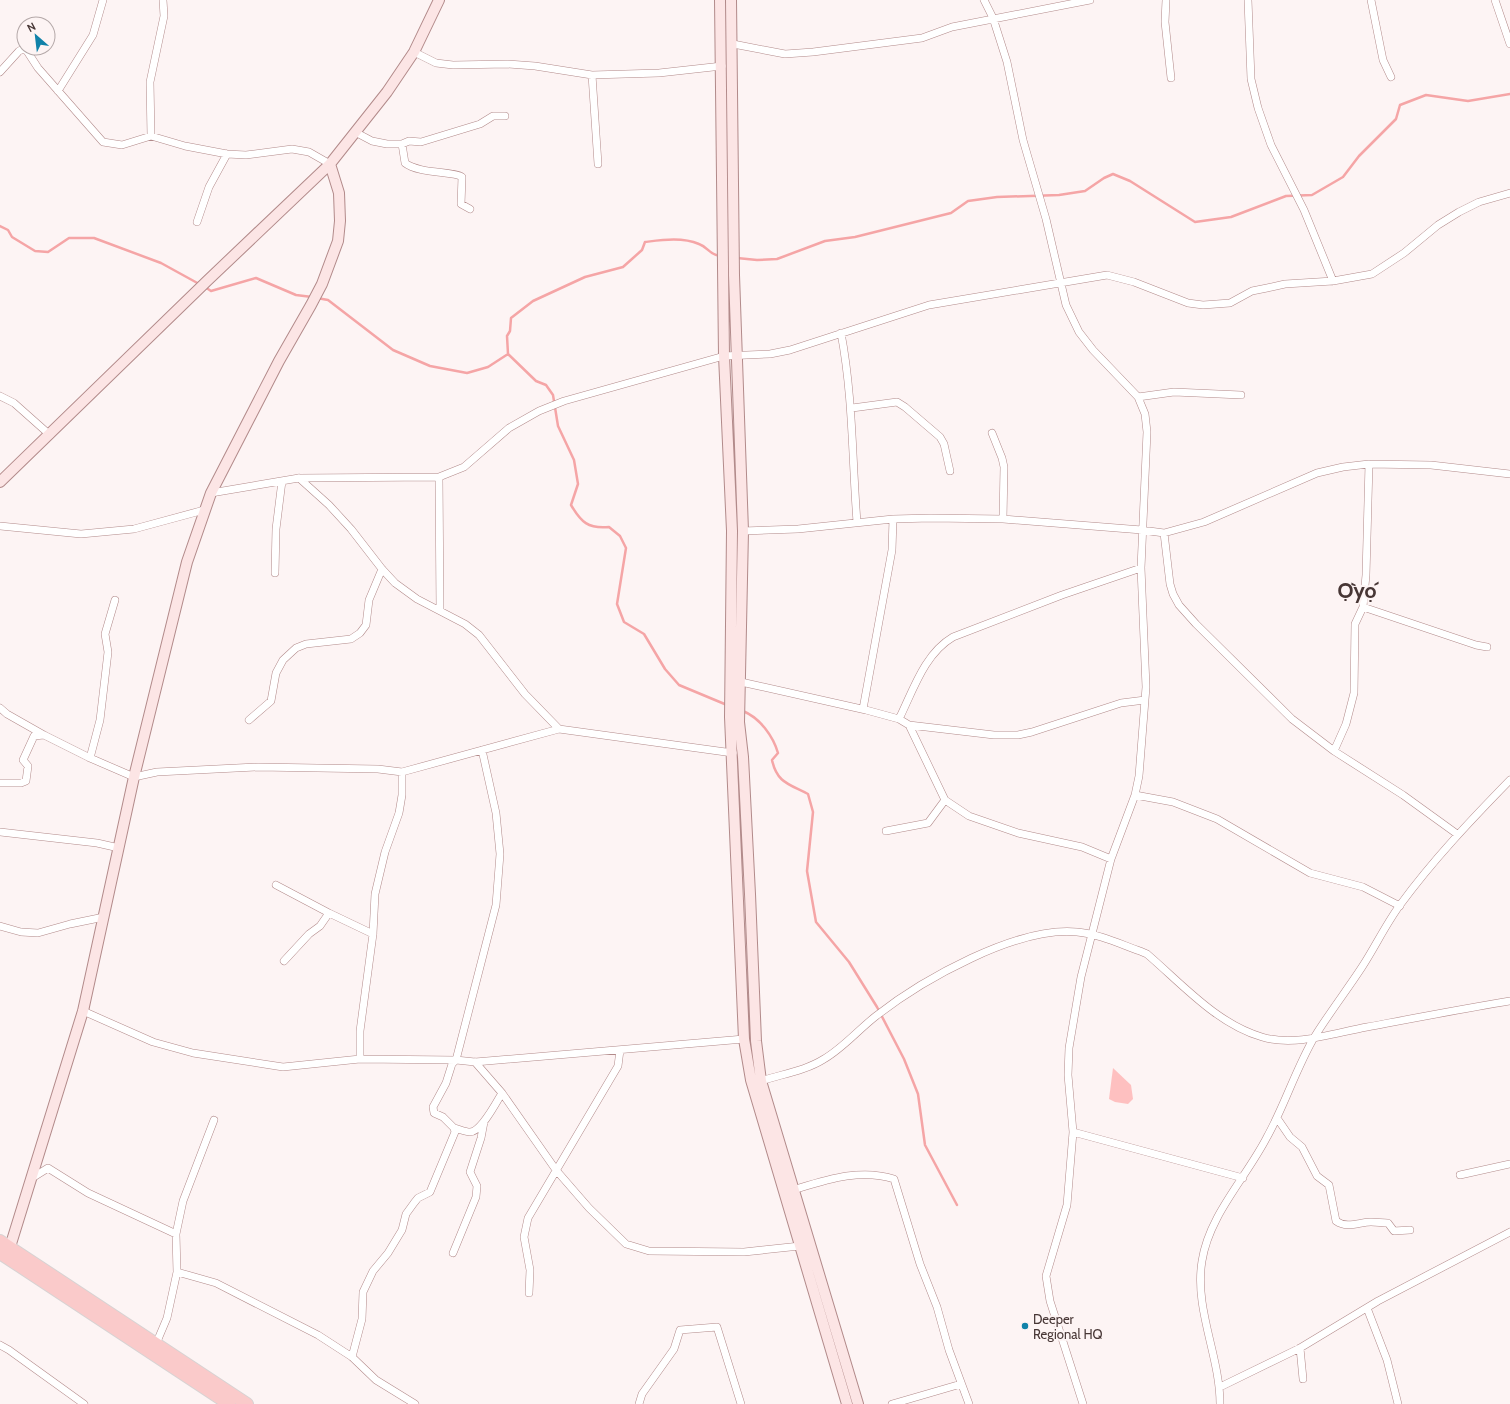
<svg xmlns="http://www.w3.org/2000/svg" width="1510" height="1404" font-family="Cabin,sans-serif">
<rect width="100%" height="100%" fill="#fdf4f4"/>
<path fill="#fec0c0" d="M1113 1068 1131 1085 1133 1099 1128 1104 1115 1102 1109 1099Z"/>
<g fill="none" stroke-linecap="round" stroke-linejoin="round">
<path stroke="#f5a5a6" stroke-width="2.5" d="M0 226 8 230 12 237 35 251 48 252 69 238H94L161 263 201 285
M737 258 757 260 777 259 825 241 855 237 951 213 968 201 997 197 1059 195 1085 191 1104 178 1113 174 1130 181 1195 222 1231 217 1286 196 1312 195 1343 177 1359 156 1396 119 1400 105 1426 95 1468 101 1510 94
M205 287 211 291 256 278 296 295 312 297
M317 298 328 300 393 350 430 366 467 373 488 367 508 354 507 336 510 331 511 318 533 301 585 277 623 267 642 250 645 242C662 240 682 237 699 244 708 247 708 254 720 256
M508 354 536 381 546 385 553 395 558 426 574 460 578 484 571 505C581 522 588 529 609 527L620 536 626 548 617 604 624 622 644 634 665 669 679 685 727 705
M743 711C760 718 773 736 778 753L772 760C777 783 789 784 808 794L813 812 807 871 816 922 849 962 877 1007 904 1059 918 1094 925 1145 957 1205"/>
<g stroke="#b28a8a" stroke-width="8">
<path id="street" d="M984 0 993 18 1007 62 1023 140 1046 219 1066 305 1079 332 1093 350 1138 397 1145 414 1147 432 1141 568 1146 687 1139 776 1135 795 1111 859 1081 977 1069 1048 1068 1075 1073 1132 1067 1205 1046 1276 1050 1301 1083 1404
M1166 0 1165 22 1171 78
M1248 0 1251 79 1258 108 1271 145 1304 210 1333 281
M1371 0 1383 60 1391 77
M1495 0 1510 44
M733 44 785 54 813 52 922 38 952 27 1090 0
M414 52 436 63 453 65 508 64 535 66 592 75 659 73 722 66
M0 72 19 51 23 49 27 51 38 68 103 142 122 145 151 136 185 146 227 154 246 155 292 149 309 152 330 164
M592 75 598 164
M58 91 93 35 103 0
M355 132 372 141 387 144H402L409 141 421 142 480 124 493 116H505
M151 136 150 82 164 16 163 0
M402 144 405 163C419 174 455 171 462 177L461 204 470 209
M197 222 209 187 227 154
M841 333C853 396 852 459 857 522
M0 396 14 403 50 435
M1138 397 1174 392 1241 395
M852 408 897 402 905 407 940 437 944 444 950 471
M992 433 1002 458 1004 467 1003 519
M439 477 440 610
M299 478 329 505 351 529 382 569 395 583 417 599 465 624 479 635 525 694 559 729
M211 493 299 478 439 477 464 467 509 428 539 411 564 401 724 356 770 354 790 350 929 305 1107 275 1134 282 1188 303 1203 305 1230 303 1252 291 1267 288 1285 284 1333 281 1372 274 1404 253 1438 225 1459 212 1479 202 1510 193
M0 526 81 534 134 529 204 510
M743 531 798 529 893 519 931 518 1003 519 1142 530 1164 533 1204 522 1317 473 1343 467 1369 464 1431 465 1510 474
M1164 533 1170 584 1173 594 1179 605 1196 624 1292 719 1334 751 1403 795 1457 834
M275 573 276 529 282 481
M1363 607 1476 645 1487 647
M741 682 866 710 899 719 909 725 994 735H1018L1032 732 1121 703 1145 700
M0 708 7 714 44 735 90 758 134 777 157 772 258 767 378 769 402 772 559 729 733 753
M863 709 892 550 893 519
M899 719C913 691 924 654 953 637L1062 595 1141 568
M249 720 271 701 276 673 283 660 296 648 306 644 351 639 360 633 366 625 369 600 382 569
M909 725 945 800 969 816 1018 833 1082 847 1111 859
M1334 751 1346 724 1354 693 1355 624 1363 607 1366 575 1369 464
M90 758 100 720 108 652 105 634 115 600
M0 783H21L26 781 28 766 23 760 34 736 44 735
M1135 795 1173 802 1217 819 1310 873 1363 887 1400 906
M886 831 928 823 945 800
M0 832 97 843 119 848
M276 885 329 913
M0 926 21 932 38 933 70 924 104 917
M284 961 309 934 320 926 329 913 373 934
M83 1011 153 1042 193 1053 283 1067 360 1059 456 1060 475 1062 744 1039
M360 1059V1031L373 934 375 894 385 852 399 813 402 795V772
M475 1062 502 1093 556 1170 589 1208 626 1244 649 1251 744 1252 800 1246
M761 1081C782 1074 805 1071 824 1059 843 1048 858 1030 876 1016 922 980 1017 926 1077 932 1099 934 1120 944 1140 951L1147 954C1182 984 1217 1024 1262 1037 1295 1047 1334 1033 1367 1027 1415 1018 1462 1009 1510 1001
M1277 1118 1290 1137 1302 1147 1317 1176 1329 1185 1336 1221C1347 1229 1360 1222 1371 1222 1377 1222 1382 1223 1388 1223L1394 1231 1410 1230
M454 1128 443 1117 434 1113 433 1107 446 1083 452 1064 456 1060 496 905 500 854 496 813 482 750
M1073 1132 1243 1178
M1460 1175 1510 1164
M32 1178 48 1168 88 1193 176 1234
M793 1190C826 1180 860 1168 894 1179L920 1264 937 1307 949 1350 969 1404
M453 1253 476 1197 477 1186 470 1172 481 1138 484 1122
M177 1272 216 1283 318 1335 352 1357 376 1380 415 1404
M529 1293 530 1270 524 1237 528 1218 618 1066 620 1050
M1367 1308 1387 1360 1398 1404
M156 1344 167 1318 177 1272 176 1234 183 1201 214 1120
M0 1345 9 1350 84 1404
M1300 1348 1303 1379
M352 1357 362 1319 363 1292 373 1271 388 1253 402 1230 406 1214 414 1203 418 1198 430 1192 455 1132 454 1128C459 1129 465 1132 470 1132 481 1132 496 1103 502 1093
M1220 1387 1300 1348 1378 1301 1510 1232
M639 1404 642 1394 674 1349 680 1330 717 1327 741 1404
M892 1404 961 1384
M1220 1404C1220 1356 1194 1309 1202 1261 1209 1215 1246 1178 1267 1137 1285 1105 1296 1068 1315 1036 1330 1012 1347 990 1362 967 1375 947 1386 924 1400 905 1433 860 1471 820 1510 780"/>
</g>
<g stroke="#b28a8a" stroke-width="12">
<path id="secondary" d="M720 0 724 356 732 531 730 717 744 1039 751 1080 847 1404
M731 0 734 275 743 531 739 722 743 757 750 894 756 1041 761 1081 858 1404
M0 482 207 281 330 164 387 92 414 52 439 0
M10 1247 83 1011 134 777 187 562 211 493 279 361 311 305 322 284 338 241 340 221 339 193 330 164"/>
</g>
<g stroke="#d7d3d3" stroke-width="14">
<path id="primary" d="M0 1241 247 1404
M0 1253 229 1404"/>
</g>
<use href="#street" stroke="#fff" stroke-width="7"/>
<use href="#secondary" stroke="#fce5e5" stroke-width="10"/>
<use href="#primary" stroke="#facaca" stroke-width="12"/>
</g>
<circle fill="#1082a9" stroke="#fdf4f4" stroke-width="1.5" cx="1025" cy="1326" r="4"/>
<g text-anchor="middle" stroke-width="4" stroke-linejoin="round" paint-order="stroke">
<g font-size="13" fill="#473635" stroke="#fdf4f4" text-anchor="start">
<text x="1033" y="1324">Deeper<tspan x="1033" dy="15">Regional HQ</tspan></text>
</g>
<g font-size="21" font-weight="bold" fill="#473635" stroke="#fdf4f4">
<text x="1357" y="598">Ọ̀yọ́</text>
</g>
</g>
<g transform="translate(36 36) rotate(332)"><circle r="19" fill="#fdf4f4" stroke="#b4a8a8"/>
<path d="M0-3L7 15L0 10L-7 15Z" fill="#1082a9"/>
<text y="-6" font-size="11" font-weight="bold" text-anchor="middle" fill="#473635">N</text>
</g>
</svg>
